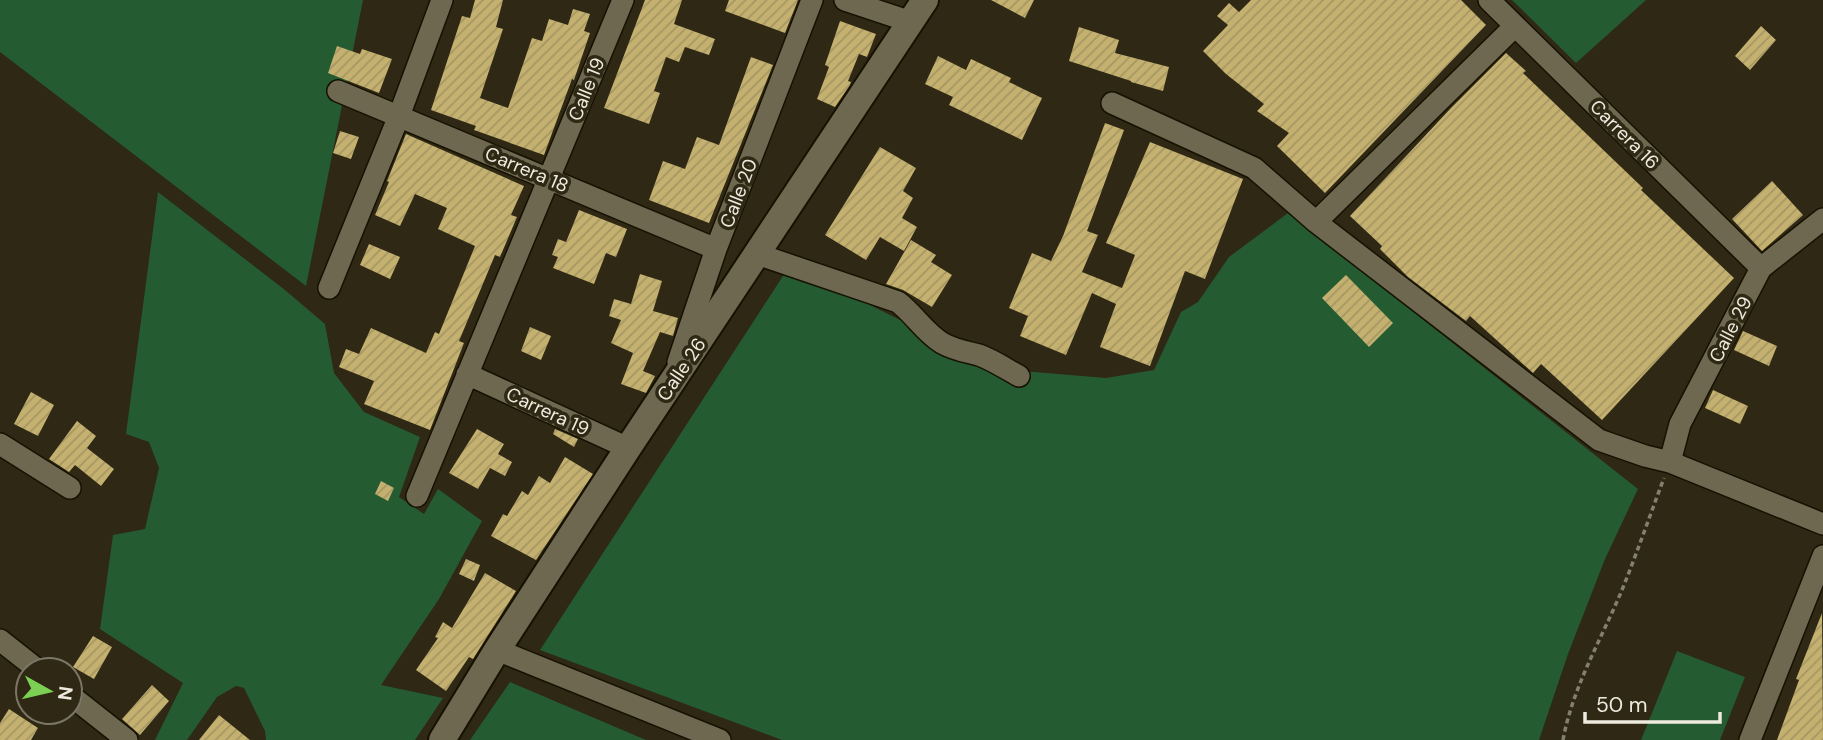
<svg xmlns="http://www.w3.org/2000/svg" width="1823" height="740" font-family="'DM Sans',sans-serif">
<defs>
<pattern id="building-hatch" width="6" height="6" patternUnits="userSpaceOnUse" patternTransform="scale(1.75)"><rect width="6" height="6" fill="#c4b16f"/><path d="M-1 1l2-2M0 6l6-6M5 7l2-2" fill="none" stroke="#a59664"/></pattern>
</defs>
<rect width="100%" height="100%" fill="#2e2814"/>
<path fill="#255b31" d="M0 0H363L306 286 0 52Z
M1512 0H1646L1576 63Z
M158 192 285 290 325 324 334 373 364 412 420 437 399 497 424 514 438 489 482 521 439 599 381 685 443 698 415 740H266L265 731 244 688 236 686 217 697 187 740H155L183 683 100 629 113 535 145 529 159 468 149 442 126 434Z
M1288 213 1638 489 1605 559 1568 654 1539 740H782L540 650 796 256 846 293 998 369 1106 378 1154 370 1181 312 1198 302 1229 257Z
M1677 651 1745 677 1720 740H1641Z
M510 682 646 740H470Z"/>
<path fill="url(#building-hatch)" d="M475 0H503L496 27 503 29 480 98 508 108 532 38 542 41 549 19 568 25 573 9 590 14 584 31 590 33 574 80 572 79 544 155 474 130 476 126 431 110 462 16 470 18Z
M645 0H682L674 24 715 39 709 55 685 47 679 62 666 57 654 91 660 93 649 124 604 108Z
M729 0H798L785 33 725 11Z
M991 0H1034L1025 18Z
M1251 0H1461L1486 25 1325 193 1277 146 1289 133 1257 111 1264 104 1226 74 1203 51 1228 25 1217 16 1229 3 1239 12Z
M840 21 876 34 867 57 859 54 848 81 851 82 850 85 835 107 817 99 829 67 825 65Z
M1761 26 1776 40 1750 70 1735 56Z
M1079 27 1119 40 1115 53 1169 67 1163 91 1131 82V81L1069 61Z
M337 46 360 54 362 49 392 59 379 93 328 73Z
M1506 53 1526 71 1523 73 1643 188 1641 190 1734 278 1602 420 1541 364 1533 373 1470 316 1466 321 1408 277 1380 249 1382 246 1350 216 1451 108Z
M938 56 966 70 971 59 1011 78 1009 82 1042 98 1022 140 949 105 953 97 925 84Z
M751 57 773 65 709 223 649 200 663 161 685 169 697 137 719 145Z
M1105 123 1124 130 1087 231 1098 235 1082 272 1122 288 1135 255 1106 243 1150 142 1243 179 1205 279 1185 271 1150 366 1100 347 1116 304 1092 293 1066 355 1020 336 1028 316 1009 308 1032 253 1051 261 1063 236Z
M340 131 359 137 351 159 333 153Z
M406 134 524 186 511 215 517 217 500 257 495 255 459 341 464 343 430 430 364 404 374 381 339 367 346 349 359 354 371 328 426 353 435 332 439 334 475 246 438 229 447 208 415 194 400 226 375 215 389 182 387 181Z
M880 147 916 168 903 191 913 198 902 218 917 227 904 251 880 237 866 260 825 235Z
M1772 181 1803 215 1762 251 1732 219Z
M579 210 627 229 616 257 606 253 594 284 553 268 558 257 552 255 558 239 566 242Z
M911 240 936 255 931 262 952 275 932 307 903 290 886 284Z
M369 244 400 257 390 279 360 265Z
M640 274 662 281 653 311 678 318 673 336 660 332 643 371 655 376 646 393 621 384 633 353 611 343 621 320 609 316 614 299 631 304Z
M1346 275 1393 323 1369 347 1322 298Z
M530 327 551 336 541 360 521 351Z
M1743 331 1777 346 1769 366 1734 350Z
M1713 390 1748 406 1740 424 1705 408Z
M31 392 54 405 38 436 14 424Z
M77 421 96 436 87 448 114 469 101 486 75 465 69 472 49 459Z
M477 429 504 444 498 454 512 462 505 476 490 468 478 489 449 473Z
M555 429 578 439 574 447 553 434Z
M565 457 593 474 536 560 491 536 503 514 507 516 522 491 528 495 539 476 550 483Z
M381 481 394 488 388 501 375 494Z
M466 559 480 565 474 581 459 574Z
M485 573 516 591 473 659 469 657 446 691 416 670 438 638 435 637 443 622 452 628Z
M1822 613 1823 740H1777L1799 680 1796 679Z
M93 636 112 647 94 679 73 667Z
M152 685 169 701 140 735 122 719Z
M9 709 38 728 31 740H0V723Z
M219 715 250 740H199Z"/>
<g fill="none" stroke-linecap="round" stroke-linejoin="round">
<g stroke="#171101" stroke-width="24">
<path id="minor" d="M845 0 911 22
M1489 0 1761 268
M338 91 716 249
M1112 103 1254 168 1316 222 1599 440 1645 456 1670 462 1823 524
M1316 222 1515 26
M757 254 898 302C914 314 924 332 942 343 954 350 967 352 979 355 993 360 1006 369 1019 376
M329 288 399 116 442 0
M678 362 716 249 812 0
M467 374 628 448
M0 444 70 488
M1670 462 1680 424 1761 268 1823 219
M417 496 623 0
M0 640 38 670
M497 650 720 740
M70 695 127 740
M1750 740 1823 556"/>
</g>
<g stroke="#171101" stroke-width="30">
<path id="tertiary" d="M442 740 497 650 628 448 925 0"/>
</g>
<path stroke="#847f6e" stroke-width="3.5" stroke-dasharray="5 3.5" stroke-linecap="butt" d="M1563 740C1573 686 1601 640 1622 590 1637 553 1650 515 1664 478"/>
<use href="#minor" stroke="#6e6851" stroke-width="21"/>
<use href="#tertiary" stroke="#6e6851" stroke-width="26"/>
</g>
<g text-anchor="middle" stroke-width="7" stroke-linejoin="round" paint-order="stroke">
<g font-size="19" fill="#eeebde" stroke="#2e2814">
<text transform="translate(586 89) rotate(-68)" y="7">Calle 19</text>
<text transform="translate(1625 134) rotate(45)" y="7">Carrera 16</text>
<text transform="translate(527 169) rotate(23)" y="7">Carrera 18</text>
<text transform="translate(738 193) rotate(-69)" y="7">Calle 20</text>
<text transform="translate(1730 329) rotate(-63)" y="7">Calle 29</text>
<text transform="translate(681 369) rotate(-56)" y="7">Calle 26</text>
<text transform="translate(548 411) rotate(25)" y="7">Carrera 19</text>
</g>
</g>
<g transform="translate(49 691) rotate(98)"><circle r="33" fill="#2e2814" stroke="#7b7665" stroke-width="2"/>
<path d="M0-5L12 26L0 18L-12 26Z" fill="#7cd154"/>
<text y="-10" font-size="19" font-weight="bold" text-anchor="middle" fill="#eeebde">N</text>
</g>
<path d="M1585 712v10h135v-10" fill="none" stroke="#eeebde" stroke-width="3.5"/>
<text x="1596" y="712" font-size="21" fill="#eeebde" stroke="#2e2814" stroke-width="5" paint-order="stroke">50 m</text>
</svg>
